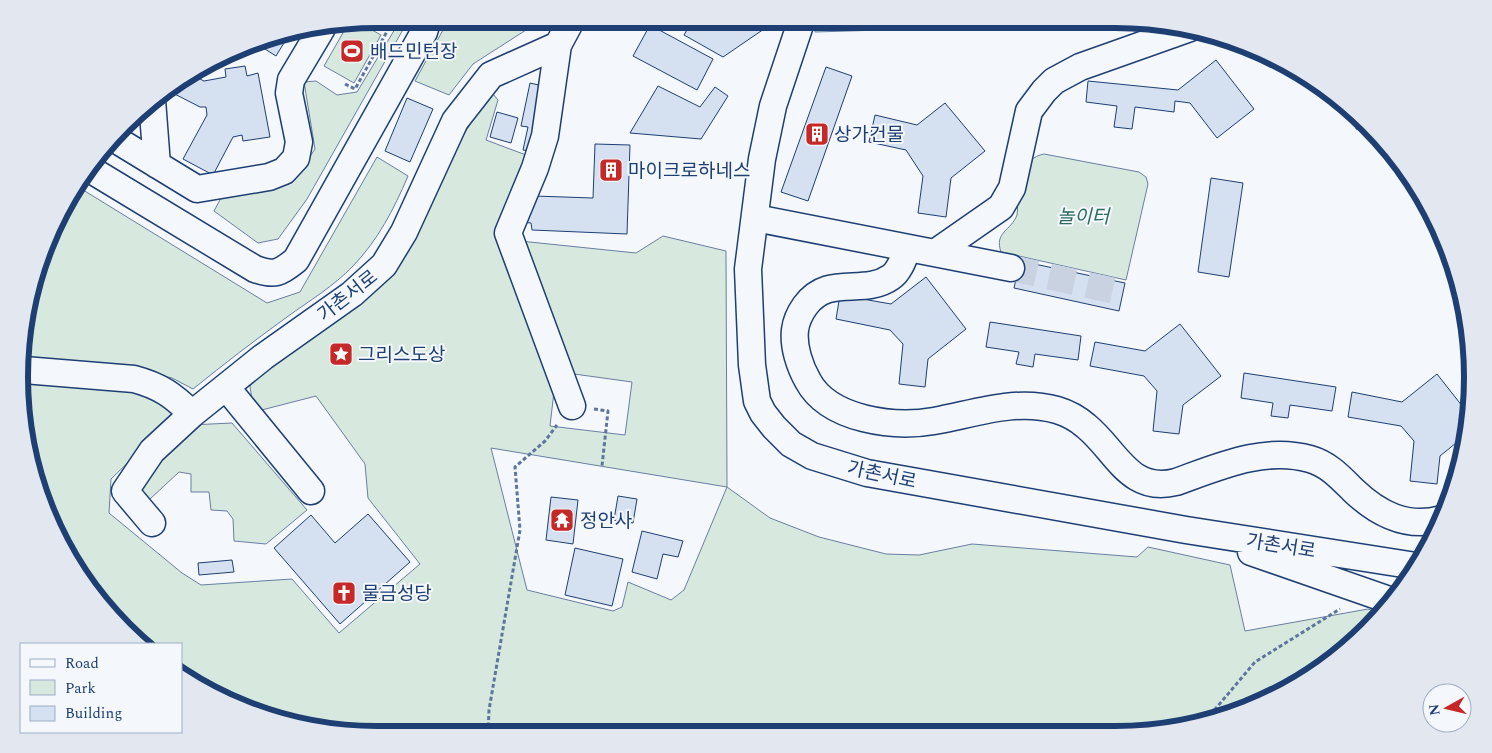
<svg xmlns="http://www.w3.org/2000/svg" width="1492" height="753" font-family="Spectral,'Noto Sans KR',serif">
<rect width="100%" height="100%" fill="#f4f7fb"/>
<path fill="#d7e8df" stroke="#687fa3" fill-rule="evenodd" d="M401 19H404L405 26 307 199 278 239 258 243 214 211 221 198 292 183 315 149 304 82 316 81 337 95 357 92Z
M449 19H532L526 30 473 64 449 95 415 81Z
M819 19H1040L1016 26 815 32Z
M358 22 381 35 354 83 324 66 348 24Z
M493 94 498 100 486 140 534 158 504 225 555 383 550 426 625 435 632 382 567 373 520 241 636 253 663 236 726 251 727 487 770 518 819 537 886 554 919 555 972 544 1137 557 1148 547 1230 565 1245 631 1368 609 1383 614 1333 660 1252 707 1162 731 353 733 284 722 219 697 181 671V644H144L124 630 56 534 22 423 23 382 130 390 151 395 178 414 111 479 109 513 182 573 201 585 292 579 339 633 420 564 368 498 365 464 316 396 254 412 250 387 252 378 393 270 459 142 487 97ZM491 448 727 487 684 590 671 600 628 582 622 607 613 611 527 590Z
M1044 154 1139 172 1146 177 1148 184 1126 280 1001 252C994 232 1011 231 1017 215 1018 210 1017 204 1018 199 1020 190 1025 168 1030 161 1034 157 1039 155 1044 154Z
M377 157 408 176C394 209 378 240 353 266 334 286 309 301 287 317 255 340 224 364 193 389L172 378 152 373 54 359H24L26 306 46 239 75 185 267 303 300 292Z
M232 423 307 510 266 544 234 541 233 519 227 511 211 510 209 492H191V474L179 472 150 499H141L140 486 190 425Z"/>
<path fill="#d5e0f0" stroke="#1d3f73" d="M693 19H762L764 29 723 57 684 35Z
M650 25 713 59 697 90 633 56Z
M290 33 276 56 254 42 261 38Z
M1216 60 1254 109 1217 138 1190 103 1175 101 1174 112 1135 107 1132 129 1114 127 1117 106 1086 102 1088 81 1178 90Z
M245 66 247 76 258 73 270 137 243 141 242 135 233 137 213 175 183 159 207 115 206 107H200L165 89 192 75 204 81 226 77 225 69Z
M826 67 852 76 808 201 781 192Z
M530 83 543 86 530 151 523 150 528 127 521 126Z
M658 86 700 107 715 87 728 96 701 139 630 133Z
M407 98 433 109 410 162 385 151Z
M945 103 985 151 951 178 946 217 918 213 923 176 906 150 869 142 875 115 917 125Z
M497 112 518 118 511 143 490 137Z
M1358 116 1376 133 1356 129Z
M595 144 630 145 627 234 532 230 531 223 521 222 534 196 593 198Z
M1211 178 1243 183 1229 277 1198 272Z
M1020 261 1125 283 1119 311 1014 288Z
M926 277 966 329 928 359 925 387 899 384 903 344 890 330 836 319 840 295 891 304Z
M990 322 1081 336 1078 360 1035 354 1033 367 1016 364 1019 352 986 347Z
M1180 324 1221 376 1183 405 1179 434 1153 431 1157 391 1144 376 1090 366 1095 342 1145 351Z
M1244 373 1336 387 1332 411 1290 405 1288 418 1271 416 1273 403 1241 398Z
M1437 374 1470 416 1467 434 1440 456 1437 484 1410 481 1414 441 1401 426 1348 417 1352 392 1402 402Z
M618 496 637 499 633 523 614 520Z
M551 497 578 500 573 544 546 540Z
M368 514 410 562 340 624 274 548 311 515 335 543Z
M642 531 683 541 678 557 663 554 657 579 632 572Z
M575 548 623 559 612 606 565 595Z
M232 560 234 572 199 575 198 563Z"/>
<g fill="none" stroke-linecap="round" stroke-linejoin="round">
<path stroke="#c9d2e0" stroke-width="26" stroke-dasharray="26 13" stroke-linecap="butt" d="M1011 268 1115 291"/>
<g stroke="#1d3f73" stroke-width="29">
<path id="minor" d="M802 19 773 106 762 159 748 269 752 365 757 401 763 413 774 427 791 444 812 456 867 473 1186 530 1416 566
M558 45 545 136 535 168 508 233 572 406
M152 100 157 165
M115 139 197 189 269 177 284 171 296 158 299 142 289 93 291 80 322 28
M88 168 255 269C275 276 280 273 296 260L424 32 428 19
M755 218 1011 268
M908 248C904 257 900 271 891 277 863 297 829 273 805 306 800 313 796 322 795 330 793 347 800 367 808 381 829 420 894 428 934 421 974 414 1015 398 1057 410 1067 413 1078 419 1086 426 1116 450 1129 494 1176 482 1218 467 1264 446 1310 459 1328 464 1340 477 1353 490 1378 514 1407 529 1442 519
M935 253 1001 207 1012 188 1029 111 1044 91 1054 81 1080 67 1190 28
M24 370 134 379C160 386 173 395 192 414
M226 387 311 491
M152 523 125 491 152 451 192 414 263 357 352 294 384 265 404 232 455 121 491 75 558 45 572 19
M1251 552 1392 601"/>
</g>
<path stroke="#5e769c" stroke-width="3" stroke-dasharray="4 2.5" stroke-linecap="butt" d="M345 84 355 89 394 19
M594 409 608 411 602 466
M1206 720 1255 662 1340 609
M488 733 489 710 520 530 515 467 545 441 557 425"/>
<use href="#minor" stroke="#f4f7fb" stroke-width="26"/>
</g>
<defs>
<g id="stadium-square" transform="scale(1.25)"><rect x="-9" y="-9" width="18" height="18" rx="4" fill="#c62828" stroke="#f4f7fb"/><path d="M0-5a6.5 5 0 1 0 0 10a6.5 5 0 1 0 0-10ZM-3.5-1.8h7v3.6h-7Z" fill="#fff"/></g>
<g id="building-square" transform="scale(1.25)"><rect x="-9" y="-9" width="18" height="18" rx="4" fill="#c62828" stroke="#f4f7fb"/><path d="M-4-6H4V6H1V3H-1V6H-4ZM-2.5-4.3h1.7v1.8h-1.7ZM.8-4.3h1.7v1.8H.8ZM-2.5-1h1.7V.8h-1.7ZM.8-1h1.7V.8H.8Z" fill="#fff"/></g>
<g id="sight-square" transform="scale(1.25)"><rect x="-9" y="-9" width="18" height="18" rx="4" fill="#c62828" stroke="#f4f7fb"/><path d="M0-6L1.8-2.2L6-1.7L2.9 1.2L3.7 5.4L0 3.3L-3.7 5.4L-2.9 1.2L-6-1.7L-1.8-2.2Z" fill="#fff"/></g>
<g id="temple-square" transform="scale(1.25)"><rect x="-9" y="-9" width="18" height="18" rx="4" fill="#c62828" stroke="#f4f7fb"/><path d="M0-6L5-2H3V0L6.5 2.5H4V6H1.5V3h-3V6H-4V2.5H-6.5L-3 0V-2H-5Z" fill="#fff"/></g>
<g id="church-square" transform="scale(1.25)"><rect x="-9" y="-9" width="18" height="18" rx="4" fill="#c62828" stroke="#f4f7fb"/><path d="M-1.2-6h2.4v3.5h3.3v2.4h-3.3V6h-2.4V-.1h-3.3v-2.4h3.3Z" fill="#fff"/></g>
</defs>
<g fill-rule="evenodd">
<use href="#stadium-square" x="352" y="51"/>
<use href="#building-square" x="817" y="134"/>
<use href="#building-square" x="611" y="170"/>
<use href="#sight-square" x="341" y="354"/>
<use href="#temple-square" x="562" y="520"/>
<use href="#church-square" x="344" y="593"/>
</g>
<g text-anchor="middle" stroke-width="4" stroke-linejoin="round" paint-order="stroke">
<g font-size="19" fill="#1d3f73" stroke="#f4f7fb" text-anchor="start">
<text x="370" y="58">배드민턴장</text>
<text x="834" y="141">상가건물</text>
<text x="628" y="177">마이크로하네스</text>
<text x="358" y="361">그리스도상</text>
<text x="580" y="527">정안사</text>
<text x="362" y="600">물금성당</text>
</g>
<g font-size="19" font-style="italic" fill="#2c6c60" stroke="#f4f7fb">
<text x="1083" y="223">놀이터</text>
</g>
<g font-size="19" fill="#1d3f73" stroke="#f4f7fb">
<text transform="translate(347 295) rotate(-38)" y="7">가촌서로</text>
<text transform="translate(882 474) rotate(12)" y="7">가촌서로</text>
<text transform="translate(1281 545) rotate(9)" y="7">가촌서로</text>
</g>
</g>
<path d="M0 0H1492V753H0ZM377 28H1115A349 349 0 0 1 1464 377V377A349 349 0 0 1 1115 726H377A349 349 0 0 1 28 377V377A349 349 0 0 1 377 28Z" fill="#e3e8f0" fill-rule="evenodd"/>
<path fill="none" stroke="#1d3f73" stroke-width="6" d="M377 28H1115A349 349 0 0 1 1464 377V377A349 349 0 0 1 1115 726H377A349 349 0 0 1 28 377V377A349 349 0 0 1 377 28Z"/>
<rect x="20" y="643" width="162" height="90" fill="#f4f7fb" stroke="#9eadc5"/>
<rect x="30" y="659" width="25" height="8" fill="#f4f7fb" stroke="#9eadc5"/>
<text x="65" y="668" font-size="15" fill="#1d3f73">Road</text>
<rect x="30" y="680" width="25" height="15" fill="#d7e8df" stroke="#9eadc5"/>
<text x="65" y="693" font-size="15" fill="#1d3f73">Park</text>
<rect x="30" y="706" width="25" height="15" fill="#d5e0f0" stroke="#9eadc5"/>
<text x="65" y="718" font-size="15" fill="#1d3f73">Building</text>
<g transform="translate(1447 708) rotate(262)"><circle r="24" fill="#f4f7fb" stroke="#9eadc5"/>
<path d="M0-4L9 19L0 12L-9 19Z" fill="#c62828"/>
<text y="-8" font-size="14" font-weight="bold" text-anchor="middle" fill="#1d3f73">N</text>
</g>
</svg>
